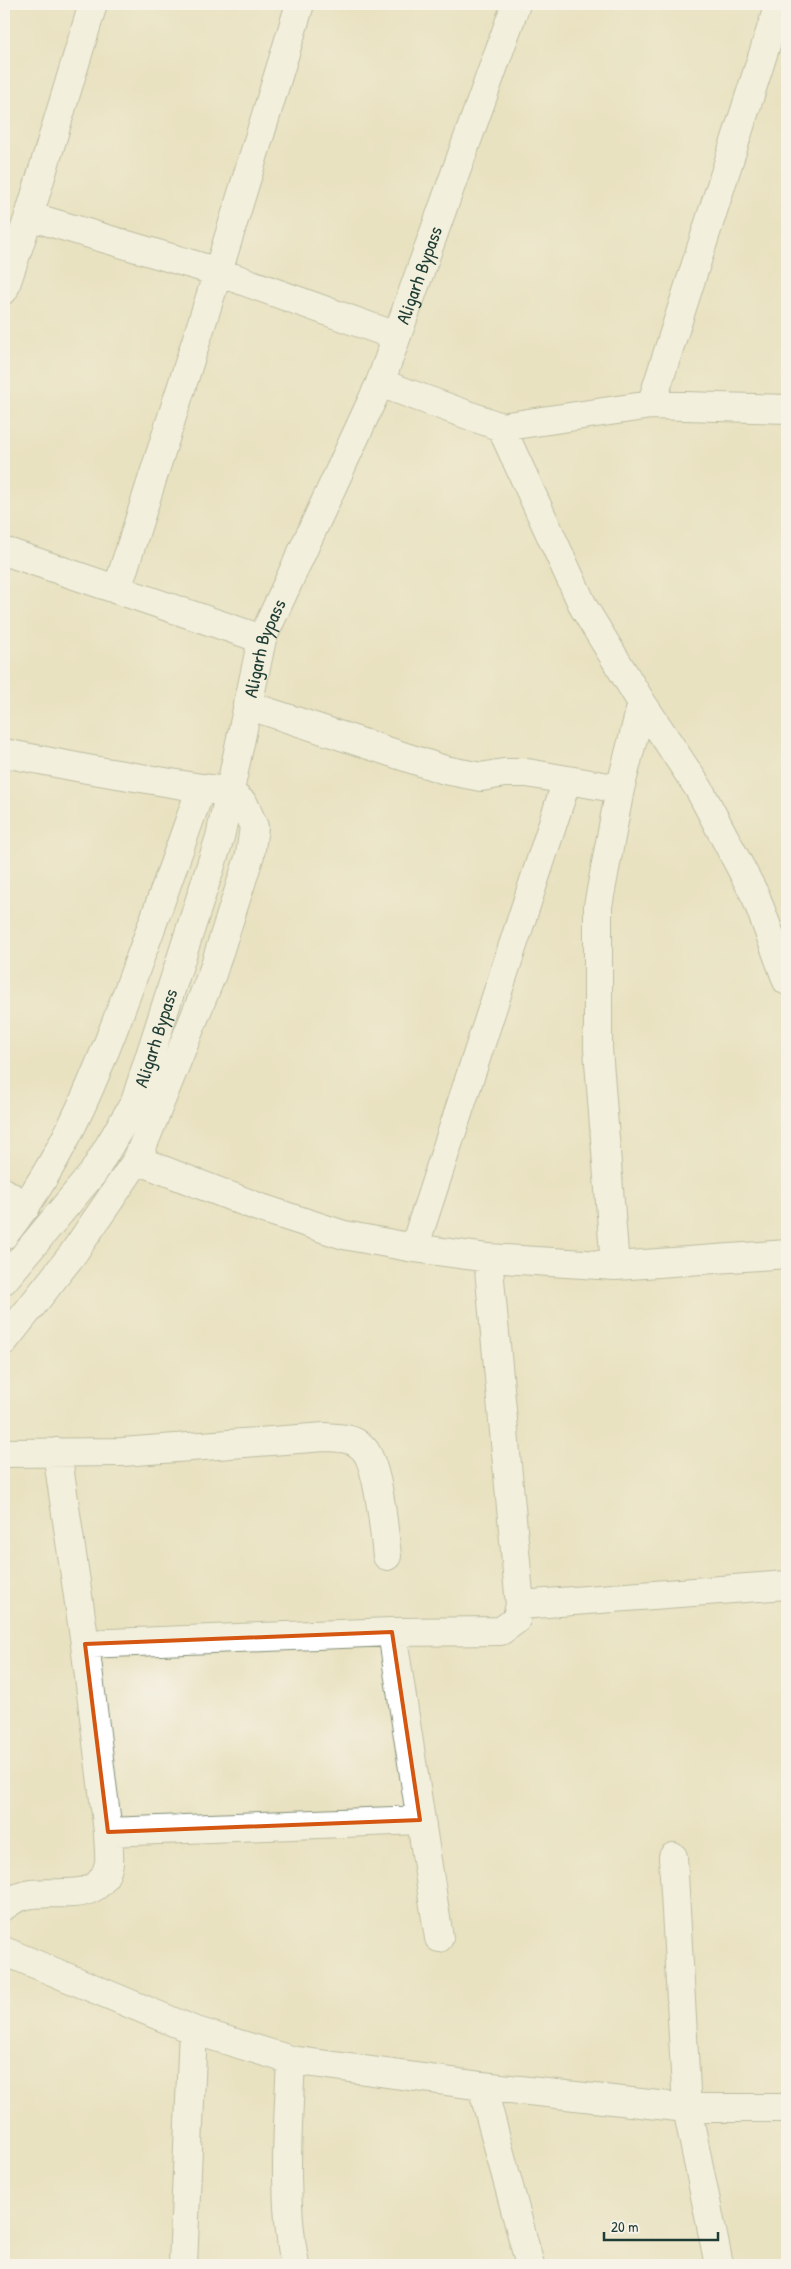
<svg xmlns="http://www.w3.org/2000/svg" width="791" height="2269" font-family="'Patrick Hand',sans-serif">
<rect width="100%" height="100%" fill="#f7f3e8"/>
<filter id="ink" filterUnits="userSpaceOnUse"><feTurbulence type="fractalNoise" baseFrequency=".02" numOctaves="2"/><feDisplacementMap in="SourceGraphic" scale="10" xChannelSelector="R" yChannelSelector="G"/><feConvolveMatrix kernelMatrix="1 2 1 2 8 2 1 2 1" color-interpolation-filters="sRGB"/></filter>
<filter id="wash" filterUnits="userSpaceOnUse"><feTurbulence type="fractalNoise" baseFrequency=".0096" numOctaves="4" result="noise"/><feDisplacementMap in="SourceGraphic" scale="20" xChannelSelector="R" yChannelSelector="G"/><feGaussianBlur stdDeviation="1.12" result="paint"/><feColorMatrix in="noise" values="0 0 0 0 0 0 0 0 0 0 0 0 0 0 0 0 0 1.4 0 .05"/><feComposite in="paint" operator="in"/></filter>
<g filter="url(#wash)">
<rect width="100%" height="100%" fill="#e9e2c1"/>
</g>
<g filter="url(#ink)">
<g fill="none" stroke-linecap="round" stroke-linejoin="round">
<g stroke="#84907a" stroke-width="30">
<path id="minor" d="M29 216 218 272 396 336
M4 290 29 216 93 4
M380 383 501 427 651 405 787 409
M651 405 779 4
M501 427 584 608 642 703 699 789 756 897 787 981
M10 553 262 639
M117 590 218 272 300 4
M247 705 445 770 481 777 504 773H527L620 789
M4 753 87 769 201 788 228 791 244 804 254 827 250 855 212 974 137 1160 72 1255 4 1341
M567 780 414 1248 488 1258 615 1266 787 1254
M137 1160 258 1207 344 1235 414 1248
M4 1192 26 1207
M4 1235C67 1156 103 1060 137 966 159 907 180 847 201 788
M615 1266 598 1049V906L620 789 642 703
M57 1452 85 1644
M4 1453 122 1452 325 1437C338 1438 352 1437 362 1447 379 1462 384 1532 387 1556
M520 1605 787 1585
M392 1632 439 1938
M108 1832 420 1820
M673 1857 687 2108 719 2265
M4 1906C12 1900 22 1895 32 1894 62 1890 101 1904 109 1863 110 1853 108 1841 108 1832L85 1644 392 1632 501 1631 516 1620 520 1605 488 1258
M4 1951 193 2030 291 2060 482 2086 687 2108H787
M291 2060C288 2128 282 2198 295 2265
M482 2086 530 2265
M183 2265 193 2030"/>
</g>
<g stroke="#84907a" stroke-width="30">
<g id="major">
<path id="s1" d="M4 1280 93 1173 135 1102 220 837 262 639 380 383 516 4"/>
</g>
</g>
<use href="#minor" stroke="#fff" stroke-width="28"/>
<use href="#major" stroke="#fff" stroke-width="28"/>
</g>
</g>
<path d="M0 0H791V2269H0ZM392 1632 420 1820 108 1832 85 1644Z" fill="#e9e2c1" fill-opacity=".55" fill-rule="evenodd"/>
<path fill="none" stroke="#d45610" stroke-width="4" stroke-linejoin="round" d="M392 1632 420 1820 108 1832 85 1644Z"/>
<g text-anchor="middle" stroke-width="4.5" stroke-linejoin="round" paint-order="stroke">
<g font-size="19" fill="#1f3d34" stroke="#f7f3e8">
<text dy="7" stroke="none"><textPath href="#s1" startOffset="1099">Aligarh Bypass</textPath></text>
<text dy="7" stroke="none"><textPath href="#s1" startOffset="694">Aligarh Bypass</textPath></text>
<text dy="7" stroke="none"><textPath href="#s1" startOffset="289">Aligarh Bypass</textPath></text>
</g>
</g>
<rect width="791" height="2269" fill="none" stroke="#f7f3e8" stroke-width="20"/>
<path d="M604 2232v8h114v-8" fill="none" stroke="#1f3d34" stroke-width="2.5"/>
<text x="611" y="2232" font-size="15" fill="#1f3d34" stroke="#f7f3e8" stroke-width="4" paint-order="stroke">20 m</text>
</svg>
